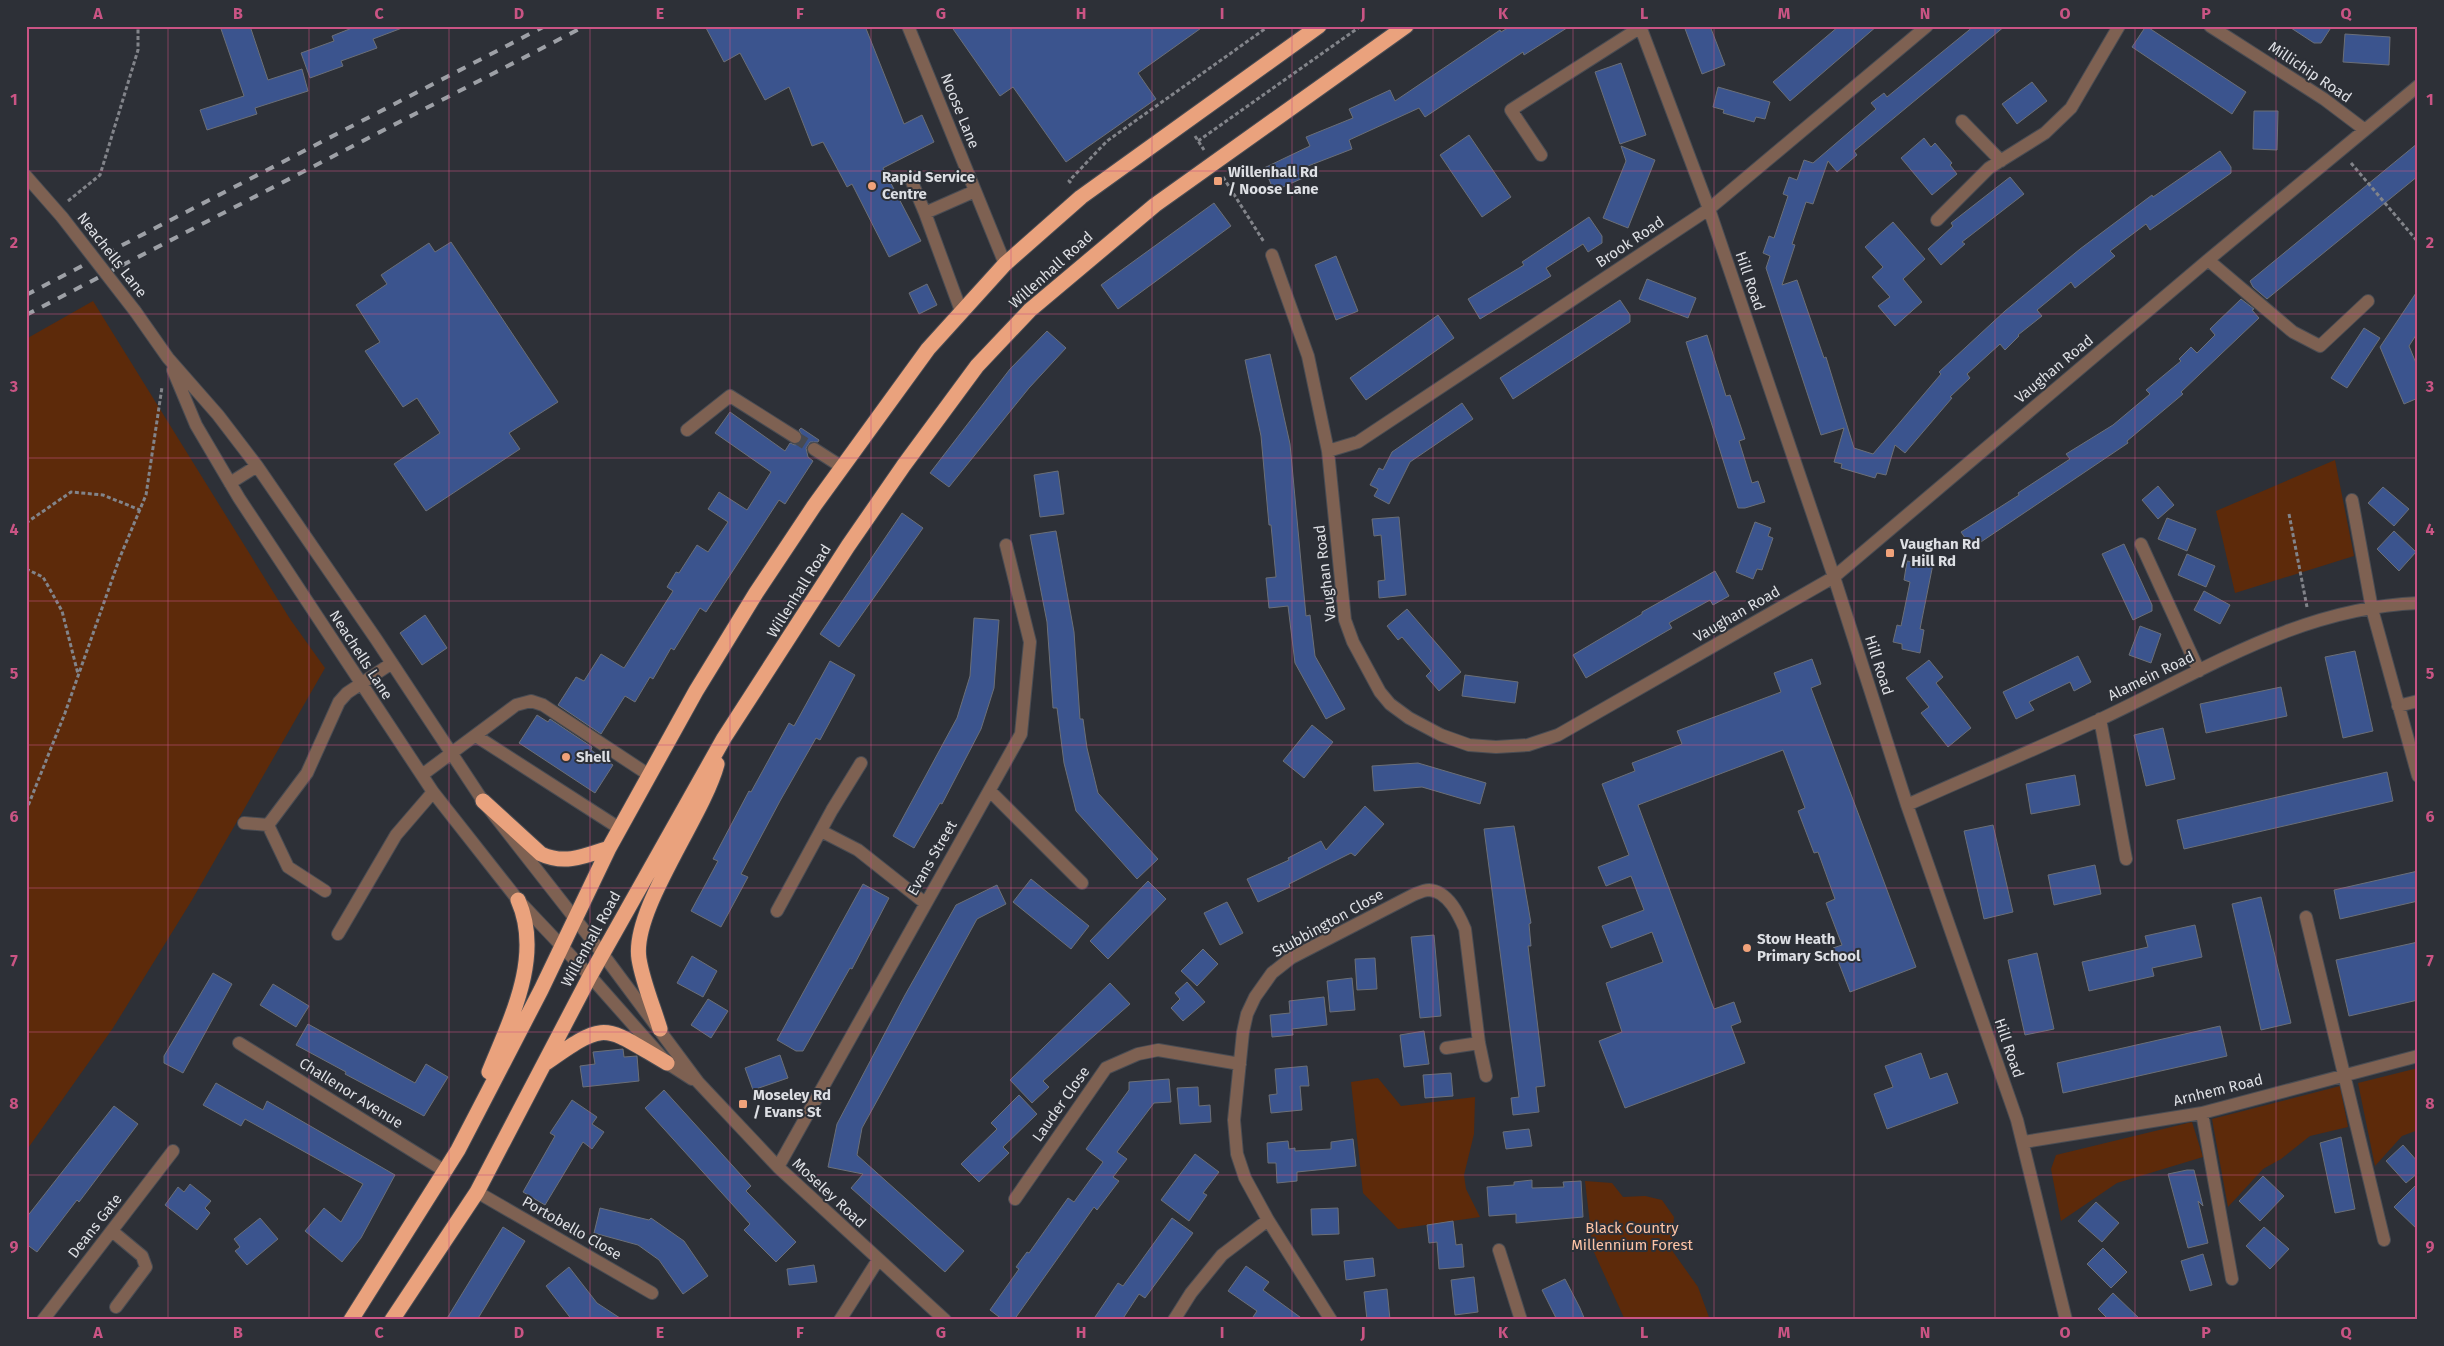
<svg xmlns="http://www.w3.org/2000/svg" width="2444" height="1346" font-family="'Fira Sans',sans-serif">
<rect width="100%" height="100%" fill="#2d3037"/>
<path fill="#5d2a0a" d="M93 301 290 619 325 668 192 900 113 1028 26 1151V339Z
M2335 460 2354 556 2235 593 2216 511Z
M2418 1068V1130L2402 1136 2375 1166 2358 1083Z
M1378 1078 1401 1106 1475 1097 1474 1134 1464 1175 1466 1189 1480 1217 1398 1229 1363 1193 1351 1082Z
M2340 1086 2348 1127 2310 1136 2281 1159 2263 1169 2228 1207 2212 1119Z
M2192 1122 2203 1157 2117 1183 2061 1221 2051 1169 2056 1155Z
M1585 1181 1612 1183 1623 1197 1645 1196 1662 1200 1674 1217 1671 1249 1698 1287 1710 1320H1625L1593 1250Z"/>
<path fill="#3b548e" stroke="#6b6f77" d="M220 26H250L268 80 302 69 308 91 255 108 257 114 207 130 200 110 244 96Z
M357 26H402V28L373 39 377 48 341 61 343 66 310 78 301 53 334 41 332 36Z
M705 26H865L904 124 922 115 934 142 883 168 921 241 889 257 852 184 847 187 823 142 812 146 789 87 765 100 740 53 724 62Z
M951 26H1204L1138 73 1156 99 1066 162 1013 87 1000 96Z
M1511 26H1570L1524 55 1523 52 1425 117 1419 108 1349 140 1352 149 1308 166 1312 174 1274 191 1264 168 1310 146 1306 137 1353 118 1349 109 1390 90 1395 101 1500 30 1501 32Z
M1684 26H1710L1725 65 1702 74Z
M1839 26H1877L1790 101 1773 82Z
M1974 26H2005L1854 151 1857 155 1837 172 1828 161 1813 204 1806 202 1792 244 1795 245 1782 285 1797 280 1824 358 1826 357 1854 448 1873 454 1941 374 1939 372 2005 311 2080 249 2152 195 2153 197 2220 151 2231 167V173L2150 230 2146 224 2110 251 2115 256 2075 288 2071 282 2037 310 2042 316 2018 335 2019 336 2005 350 2000 344 1967 374 1970 378 1950 397 1952 398 1905 453 1895 445 1886 475 1877 473 1875 478 1841 468 1842 464 1834 462 1844 428 1821 435 1766 268 1770 256 1763 253 1769 236 1774 238 1788 196 1783 194 1789 177 1797 180 1804 160 1813 163 1876 109 1871 103 1884 93 1887 97Z
M2146 26 2246 92 2232 114 2132 47Z
M2288 26H2332L2321 43H2314Z
M2345 34 2390 37 2389 65 2343 62Z
M1621 63 1646 135 1620 144 1595 72Z
M2032 82 2047 101 2017 124 2002 104Z
M1718 87 1770 102 1765 119 1756 117 1754 122 1723 113 1724 110 1713 107Z
M2254 111H2278L2277 150 2253 149Z
M1469 135 1511 197 1482 217 1440 155Z
M1924 138 1931 147 1935 143 1952 163 1950 165 1957 174 1932 195 1901 158Z
M2418 143V176L2267 299 2253 287 2250 281Z
M1621 146 1655 160 1628 228 1603 218 1626 161Z
M2010 177 2024 194 1962 242 1965 244 1941 265 1928 249 1953 226 1951 223Z
M1214 203 1231 226 1118 309 1101 285Z
M1589 217 1602 236V243L1588 252 1583 244 1546 268 1551 276 1480 319 1468 299 1524 265 1522 262Z
M1893 222 1925 259 1903 279 1922 302 1895 326 1878 306 1890 297 1872 277 1883 267 1865 247Z
M451 242 558 402 509 433 520 449 426 511 394 464 440 433 417 398 403 407 365 351 380 342 356 305 387 284 381 275 429 243 435 252Z
M1336 256 1358 311 1336 320 1315 265Z
M1647 279 1696 298 1688 318 1639 299Z
M927 284 937 305 919 314 909 293Z
M2418 290V332L2409 346 2418 368V398L2404 404 2380 347Z
M2241 299 2254 309 2252 310 2259 318 2181 392 2183 394 2127 441 2128 443 1972 548 1961 532 2019 495 2018 493 2070 459 2066 454 2113 425 2150 394 2146 390 2181 361 2179 359 2191 347 2197 353 2215 335 2210 329Z
M1620 300 1630 315V322L1513 399 1500 378Z
M1438 315 1454 338 1366 400 1350 378Z
M2364 328 2380 338 2347 388 2331 378Z
M1047 331 1066 348 1029 388 949 487 930 473 1010 369Z
M1707 335 1726 396 1730 395 1745 439 1739 441 1752 483 1758 481 1765 502 1745 508H1738L1686 342Z
M1270 354 1290 444 1306 616 1310 615 1315 656 1345 709 1326 719 1295 663 1288 606 1269 608 1266 578 1276 577 1271 525H1269L1261 436 1245 360Z
M1462 403 1473 419 1410 462 1389 504 1374 496 1378 489 1370 485 1379 468 1383 470 1392 452Z
M730 412 785 451 790 443 795 445 802 442 803 437 799 430 801 428 819 440 818 442H810L806 448 808 457 813 461 785 504 779 500 706 612 700 608 674 650 671 648 653 679 650 677 635 702 625 696 601 734 558 705 576 677 584 681 601 654 624 668 673 591 667 587 676 572 679 573 697 545 708 552 728 522 708 509 719 492 747 510 771 472 715 433Z
M1058 471 1064 514 1040 517 1034 475Z
M2158 486 2174 505 2158 519 2142 500Z
M2383 487 2409 509 2394 526 2368 503Z
M902 513 923 528 839 647 820 634Z
M1399 517 1406 595 1379 598 1378 581 1385 580 1381 535 1374 536 1372 519Z
M2167 518 2196 529 2187 551 2158 539Z
M1755 522 1771 528 1768 536 1773 538 1762 570 1757 569 1753 579 1736 572Z
M1056 531 1074 632 1080 719H1083L1087 748 1098 793 1158 859 1137 879 1076 811 1064 763 1057 708H1053L1047 622 1030 535Z
M2394 531 2416 552 2399 571 2377 549Z
M2124 544 2152 605V611L2133 620 2102 554Z
M2187 554 2215 566 2206 587 2178 575Z
M1916 555 1934 559 1920 629 1924 630 1920 653 1902 649V644L1893 642 1897 625 1901 626 1910 582 1904 580 1907 561 1914 562Z
M1715 571 1729 596 1713 605 1710 600 1669 623 1672 628 1586 678 1573 655 1642 614V612Z
M2204 591 2230 605 2220 624 2194 610Z
M1407 609 1461 672 1439 691 1426 676 1431 671 1402 637 1398 640 1387 626Z
M425 615 447 648 422 665 400 633Z
M974 618 999 620 994 688 981 729 942 804 940 803 914 848 893 836 957 718 970 676Z
M2140 626 2161 634 2151 663 2129 655Z
M2355 651 2373 731 2343 738 2325 657Z
M2078 656 2091 682 2074 691 2070 682 2029 702 2034 710 2016 719 2003 692Z
M1812 659 1821 684 1811 688 1916 967 1850 992 1833 948 1842 945 1826 903 1835 899 1818 852 1814 853 1798 811 1805 808 1783 750 1638 805 1714 1009 1734 1002 1741 1022 1731 1026 1745 1063 1625 1108 1599 1041 1622 1032 1606 983 1663 962 1652 932 1611 948 1602 926 1644 910 1631 876 1606 886 1598 867 1629 855 1602 784 1635 771 1632 763 1682 744 1677 731 1781 692 1774 673Z
M1929 660 1943 677 1936 683 1971 728 1948 747 1921 713 1929 707 1906 678Z
M830 661 855 675 820 740 816 738 780 801 741 874 748 877 721 927 691 911 718 861 713 859 749 791 751 792 789 723 794 726Z
M1465 675 1518 682 1515 703 1462 696Z
M2281 687 2287 716 2206 733 2200 704Z
M537 715 548 722 550 719 592 747 591 750 613 765 595 793 519 743Z
M1312 725 1333 742 1304 778 1283 761Z
M2163 728 2175 779 2146 786 2134 735Z
M1418 763 1486 783 1480 804 1422 787 1374 791 1372 766Z
M2387 772 2393 801 2184 849 2177 820Z
M2075 775 2080 805 2031 814 2026 784Z
M1365 806 1384 824 1355 856 1351 853 1289 884 1290 887 1258 902 1247 879 1289 860 1288 858 1321 841 1326 850Z
M1993 825 2013 912 1984 919 1964 831Z
M1514 826 1531 923 1529 924 1531 946H1528L1545 1086 1536 1087 1539 1112 1513 1115 1511 1098 1519 1097 1484 829Z
M2095 865 2101 894 2054 905 2048 875Z
M2418 871V901L2340 919 2334 890Z
M1031 879 1089 926 1071 949 1013 902Z
M1148 881 1166 899 1108 959 1090 941Z
M863 884 889 898 852 969 850 968 803 1051H796L777 1040Z
M997 885 1006 904 977 919 862 1128 857 1155 964 1251 945 1272 851 1188 863 1174 828 1167 837 1124 905 995 956 905Z
M2261 897 2291 1023 2261 1030 2232 904Z
M1227 902 1243 933 1220 945 1204 913Z
M2195 925 2202 957 2152 968 2154 976 2089 991 2082 962 2148 947 2145 936Z
M1434 935 1441 1016 1420 1018 1411 937Z
M2418 942V1000L2349 1016 2336 960Z
M1203 949 1218 964 1197 986 1181 971Z
M2037 953 2054 1029 2025 1035 2008 960Z
M692 956 717 971 703 997 677 983Z
M1375 958 1377 989 1357 990 1355 959Z
M213 973 232 984 183 1073 164 1063V1056Z
M1352 978 1355 1010 1330 1012 1327 981Z
M1187 982 1205 1002 1183 1021 1171 1008 1180 999 1175 993Z
M1110 983 1130 1004 1043 1081 1049 1087 1032 1103 1010 1080Z
M273 984 309 1006 296 1027 260 1005Z
M1324 997 1327 1025 1292 1029 1293 1035 1272 1037 1270 1015 1290 1013 1289 1001Z
M708 999 728 1011 711 1038 691 1025Z
M308 1024 415 1083 426 1064 448 1077 424 1116 345 1074 346 1072 296 1045Z
M2220 1026 2227 1056 2063 1093 2057 1063Z
M1424 1031 1429 1064 1404 1067 1400 1035Z
M623 1049 624 1057 637 1056 639 1081 583 1087 580 1066 595 1064 593 1052Z
M1921 1053 1930 1079 1947 1073 1958 1103 1887 1129 1874 1094 1893 1087 1885 1066Z
M780 1055 788 1078 753 1090 745 1068Z
M1307 1066 1309 1086H1300L1302 1110 1271 1113 1269 1095 1277 1094 1275 1069Z
M1451 1073 1453 1096 1425 1098 1423 1075Z
M1169 1079 1171 1102 1154 1103 1117 1152 1127 1159 1113 1177 1119 1181 1097 1210 1094 1207 1014 1320H1003L990 1310 1019 1269 1016 1267 1027 1252 1029 1253 1068 1198 1074 1202 1103 1162 1086 1149 1129 1090V1082Z
M216 1083 263 1110 267 1101 395 1175 361 1238 342 1262 305 1231 324 1208 341 1222 363 1184 245 1119 241 1126 203 1105Z
M1198 1087 1199 1106 1210 1105 1211 1122 1180 1124 1177 1088Z
M664 1090 751 1186 746 1191 796 1242 776 1262 744 1230 750 1224 645 1108Z
M1019 1095 1037 1114 1003 1147 1009 1153 979 1182 961 1164 997 1129 991 1123Z
M572 1100 597 1117 592 1124 604 1132 592 1149 583 1142 545 1205 523 1192 555 1136 550 1133Z
M114 1106 138 1124 79 1202 77 1200 37 1252 26 1244V1218Z
M1529 1129 1532 1146 1506 1149 1503 1132Z
M2341 1137 2355 1209 2335 1213 2320 1143Z
M1353 1139 1356 1166 1297 1172V1181L1277 1183 1276 1163H1268L1267 1143 1288 1141 1289 1149 1295 1148V1151L1331 1149V1142Z
M2403 1145 2418 1162V1173L2406 1183 2386 1161Z
M1195 1154 1219 1172 1203 1193 1207 1195 1189 1221 1161 1200Z
M2187 1170H2194L2203 1206 2198 1201 2208 1243 2188 1248 2168 1174Z
M2263 1176 2284 1196 2260 1221 2239 1201Z
M1532 1180V1188L1564 1187 1563 1182 1581 1181 1583 1217 1516 1223V1214L1489 1216 1487 1187 1514 1185V1182Z
M2418 1183V1230L2394 1207Z
M190 1184 211 1201 205 1208 210 1213 197 1230 165 1205 178 1187 184 1192Z
M2096 1202 2119 1223 2102 1242 2078 1221Z
M600 1208 649 1220 651 1218 684 1241 708 1276 683 1294 659 1260 638 1245 594 1233Z
M1338 1208 1339 1234 1312 1235 1311 1209Z
M260 1218 278 1239 247 1265 235 1251 240 1247 234 1239Z
M1172 1218 1193 1233 1145 1298 1139 1294 1122 1320H1093L1118 1283 1123 1286Z
M1453 1221 1456 1245 1462 1244 1464 1267 1439 1269 1437 1242 1429 1243 1427 1225Z
M503 1227 525 1241 477 1320H446Z
M2264 1227 2289 1249 2270 1269 2246 1246Z
M2103 1248 2127 1272 2111 1288 2087 1264Z
M2203 1254 2212 1285 2190 1291 2181 1261Z
M1373 1258 1375 1276 1346 1280 1344 1261Z
M814 1265 817 1282 789 1285 787 1269Z
M1246 1266 1269 1282 1263 1290 1304 1320H1251L1257 1311 1228 1291Z
M569 1267 597 1303 623 1320H572L546 1286Z
M1474 1277 1478 1312 1455 1315 1451 1280Z
M1565 1279 1580 1308 1585 1320H1557L1542 1290Z
M1387 1289 1390 1320H1367L1364 1292Z
M2113 1293 2141 1320H2109L2098 1309Z"/>
<g fill="none" stroke-linecap="round" stroke-linejoin="round">
<path stroke="#474a51" stroke-width="12" stroke-dasharray="12 6" stroke-linecap="butt" d="M795 437 814 449"/>
<g stroke="#494c53" stroke-width="14">
<path id="minor" d="M908 26 1005 264
M1640 26 1709 209 1834 577 1907 805 2017 1120 2066 1320
M2210 26 2324 99 2365 130
M1962 121 2001 161
M1541 155 1511 110 1641 27
M26 176 62 217
M912 182 925 213 975 191
M925 213 961 311
M1937 220 1989 168 2045 133 2071 108 2119 26
M1272 255 1308 356 1328 451 1345 620 1353 642 1380 692 1390 704 1409 718 1441 735 1469 745 1496 747 1528 745 1558 735 1834 577 2208 260 2418 86
M2208 260 2293 332 2320 346 2368 301
M135 311 168 358 218 415 257 466 376 639 483 801 602 953 698 1082 778 1167 945 1320
M173 370 196 425 239 498 433 792 518 900 590 976 667 1063 692 1079
M687 430 730 396 795 437
M814 449 842 467
M1328 451 1358 442 1709 209 1927 26
M230 483 257 466
M2352 500 2372 609 2418 776
M2141 544 2199 671
M2398 706 2418 701
M2100 719 2126 859
M476 736 619 828
M422 775 516 705 531 701 543 705 649 775
M990 791 1082 883
M1907 805C1971 776 2037 749 2101 719 2205 670 2299 608 2418 603
M244 823 268 825 307 773 339 702 347 693 392 663
M268 825 288 867 325 891
M821 831 858 850 925 903
M777 911 832 810 861 763
M2306 917 2384 1240
M338 934 396 835 433 792
M239 1043 445 1171
M1446 1048 1479 1043
M2202 1113 2232 1279
M2024 1142 2202 1113 2418 1056
M778 1167 1021 734 1030 642 1006 545
M477 1192 652 1293
M1015 1199 1106 1068 1138 1054 1158 1050 1240 1064
M112 1231 142 1256 146 1267 116 1307
M1499 1250 1521 1320
M43 1320 173 1151
M840 1320 878 1260
M1174 1320 1191 1293 1222 1255 1268 1220
M1331 1320 1268 1220 1245 1178 1237 1154 1234 1120 1243 1032 1247 1014 1255 997 1272 973 1291 958 1413 895C1418 893 1424 890 1429 890 1448 891 1459 915 1465 929L1479 1043 1486 1076"/>
</g>
<g stroke="#494c53" stroke-width="17">
<path id="highway" d="M483 801 541 854C565 865 585 856 609 848
M660 1029C653 1006 643 983 639 959 631 910 703 817 717 764
M546 1063C608 1019 603 1026 667 1063
M489 1072C511 1018 543 956 518 900
M351 1320 458 1150 541 990 609 848 696 691 756 593 814 506 928 349 1005 264 1081 197 1319 26
M392 1320 477 1192 590 976 724 738 848 546 904 465 977 366 1030 310 1155 205 1406 26"/>
</g>
<path stroke="#82848a" stroke-width="3" stroke-dasharray="4 2.5" stroke-linecap="butt" d="M1195 136 1204 150
M1198 141 1361 26
M2351 163 2418 242
M1223 177 1264 242
M1071 183 1069 181 1107 141 1269 26
M68 201 100 175 138 50V26
M2289 514 2307 607
M26 523 71 492 103 495 140 510
M26 569 43 577 62 611 78 674
M26 811 65 713 120 557 146 495 162 387"/>
<use href="#minor" stroke="#7e6152" stroke-width="12"/>
<use href="#highway" stroke="#eaa27d" stroke-width="15"/>
<path stroke="#9da0a6" stroke-width="4" stroke-dasharray="9 9" stroke-linecap="butt" d="M26 295 545 26
M26 315 585 26"/>
<g stroke="#494c53" stroke-width="14" stroke-linecap="butt">
<path id="minor-bridge" d="M62 217 135 311"/>
</g>
<use href="#minor-bridge" stroke="#7e6152" stroke-width="12"/>
</g>
<path fill="none" stroke="#ca5484" stroke-width="1" stroke-opacity="0.55" d="M168 26V1320M309 26V1320M449 26V1320M590 26V1320M730 26V1320M871 26V1320M1011 26V1320M1152 26V1320M1292 26V1320M1433 26V1320M1573 26V1320M1714 26V1320M1854 26V1320M1995 26V1320M2135 26V1320M2276 26V1320M26 171H2418M26 314H2418M26 458H2418M26 601H2418M26 745H2418M26 888H2418M26 1032H2418M26 1175H2418"/>
<g fill="#f0a27a" stroke="#2d3037" stroke-width="2">
<rect x="1213" y="176" width="10" height="10" rx="2.5"/>
<circle cx="872" cy="186" r="5"/>
<rect x="1885" y="548" width="10" height="10" rx="2.5"/>
<circle cx="566" cy="757" r="5"/>
<circle cx="1747" cy="948" r="5"/>
<rect x="738" y="1099" width="10" height="10" rx="2.5"/>
</g>
<g text-anchor="middle" stroke-width="4" stroke-linejoin="round" paint-order="stroke">
<g font-size="15" fill="#dddfe4" stroke="#2d3037">
<text transform="translate(2310 72) rotate(34)" y="5">Millichip Road</text>
<text transform="translate(960 111) rotate(68)" y="5">Noose Lane</text>
<text transform="translate(1630 242) rotate(-34)" y="5">Brook Road</text>
<text transform="translate(112 255) rotate(52)" y="5">Neachells Lane</text>
<text transform="translate(1051 270) rotate(-42)" y="5">Willenhall Road</text>
<text transform="translate(1750 281) rotate(71)" y="5">Hill Road</text>
<text transform="translate(2054 369) rotate(-40)" y="5">Vaughan Road</text>
<text transform="translate(1325 573) rotate(-97)" y="5">Vaughan Road</text>
<text transform="translate(799 591) rotate(-58)" y="5">Willenhall Road</text>
<text transform="translate(1737 614) rotate(-30)" y="5">Vaughan Road</text>
<text transform="translate(361 655) rotate(57)" y="5">Neachells Lane</text>
<text transform="translate(1879 665) rotate(72)" y="5">Hill Road</text>
<text transform="translate(2151 676) rotate(-26)" y="5">Alamein Road</text>
<text transform="translate(932 858) rotate(-60)" y="5">Evans Street</text>
<text transform="translate(1328 923) rotate(-29)" y="5">Stubbington Close</text>
<text transform="translate(591 939) rotate(-61)" y="5">Willenhall Road</text>
<text transform="translate(2009 1048) rotate(71)" y="5">Hill Road</text>
<text transform="translate(2218 1090) rotate(-14)" y="5">Arnhem Road</text>
<text transform="translate(351 1093) rotate(32)" y="5">Challenor Avenue</text>
<text transform="translate(1061 1104) rotate(-55)" y="5">Lauder Close</text>
<text transform="translate(829 1193) rotate(43)" y="5">Moseley Road</text>
<text transform="translate(95 1226) rotate(-52)" y="5">Deans Gate</text>
<text transform="translate(572 1228) rotate(30)" y="5">Portobello Close</text>
</g>
<g font-size="15" font-weight="bold" fill="#dddfe4" stroke="#2d3037" text-anchor="start">
<text x="1228" y="177">Willenhall Rd<tspan x="1228" dy="17">/ Noose Lane</tspan></text>
<text x="882" y="182">Rapid Service<tspan x="882" dy="17">Centre</tspan></text>
<text x="1900" y="549">Vaughan Rd<tspan x="1900" dy="17">/ Hill Rd</tspan></text>
<text x="576" y="762">Shell</text>
<text x="1757" y="944">Stow Heath<tspan x="1757" dy="17">Primary School</tspan></text>
<text x="753" y="1100">Moseley Rd<tspan x="753" dy="17">/ Evans St</tspan></text>
</g>
<g font-size="15" fill="#fec4a6" stroke="#2d3037">
<text x="1632" y="1233">Black Country<tspan x="1632" dy="17">Millennium Forest</tspan></text>
</g>
</g>
<rect width="2444" height="1346" fill="none" stroke="#2d3037" stroke-width="55"/>
<rect x="28" y="28" width="2388" height="1290" fill="none" stroke="#ca5484" stroke-width="2"/>
<g font-size="16" text-anchor="middle" font-weight="bold" fill="#ca5484">
<text x="98" y="19">A</text>
<text x="238" y="19">B</text>
<text x="379" y="19">C</text>
<text x="519" y="19">D</text>
<text x="660" y="19">E</text>
<text x="800" y="19">F</text>
<text x="941" y="19">G</text>
<text x="1081" y="19">H</text>
<text x="1222" y="19">I</text>
<text x="1363" y="19">J</text>
<text x="1503" y="19">K</text>
<text x="1644" y="19">L</text>
<text x="1784" y="19">M</text>
<text x="1925" y="19">N</text>
<text x="2065" y="19">O</text>
<text x="2206" y="19">P</text>
<text x="2346" y="19">Q</text>
<text x="14" y="105">1</text>
<text x="2430" y="105">1</text>
<text x="14" y="248">2</text>
<text x="2430" y="248">2</text>
<text x="14" y="392">3</text>
<text x="2430" y="392">3</text>
<text x="14" y="535">4</text>
<text x="2430" y="535">4</text>
<text x="14" y="679">5</text>
<text x="2430" y="679">5</text>
<text x="14" y="822">6</text>
<text x="2430" y="822">6</text>
<text x="14" y="966">7</text>
<text x="2430" y="966">7</text>
<text x="14" y="1109">8</text>
<text x="2430" y="1109">8</text>
<text x="14" y="1252">9</text>
<text x="2430" y="1252">9</text>
<text x="98" y="1338">A</text>
<text x="238" y="1338">B</text>
<text x="379" y="1338">C</text>
<text x="519" y="1338">D</text>
<text x="660" y="1338">E</text>
<text x="800" y="1338">F</text>
<text x="941" y="1338">G</text>
<text x="1081" y="1338">H</text>
<text x="1222" y="1338">I</text>
<text x="1363" y="1338">J</text>
<text x="1503" y="1338">K</text>
<text x="1644" y="1338">L</text>
<text x="1784" y="1338">M</text>
<text x="1925" y="1338">N</text>
<text x="2065" y="1338">O</text>
<text x="2206" y="1338">P</text>
<text x="2346" y="1338">Q</text>
</g>
</svg>
